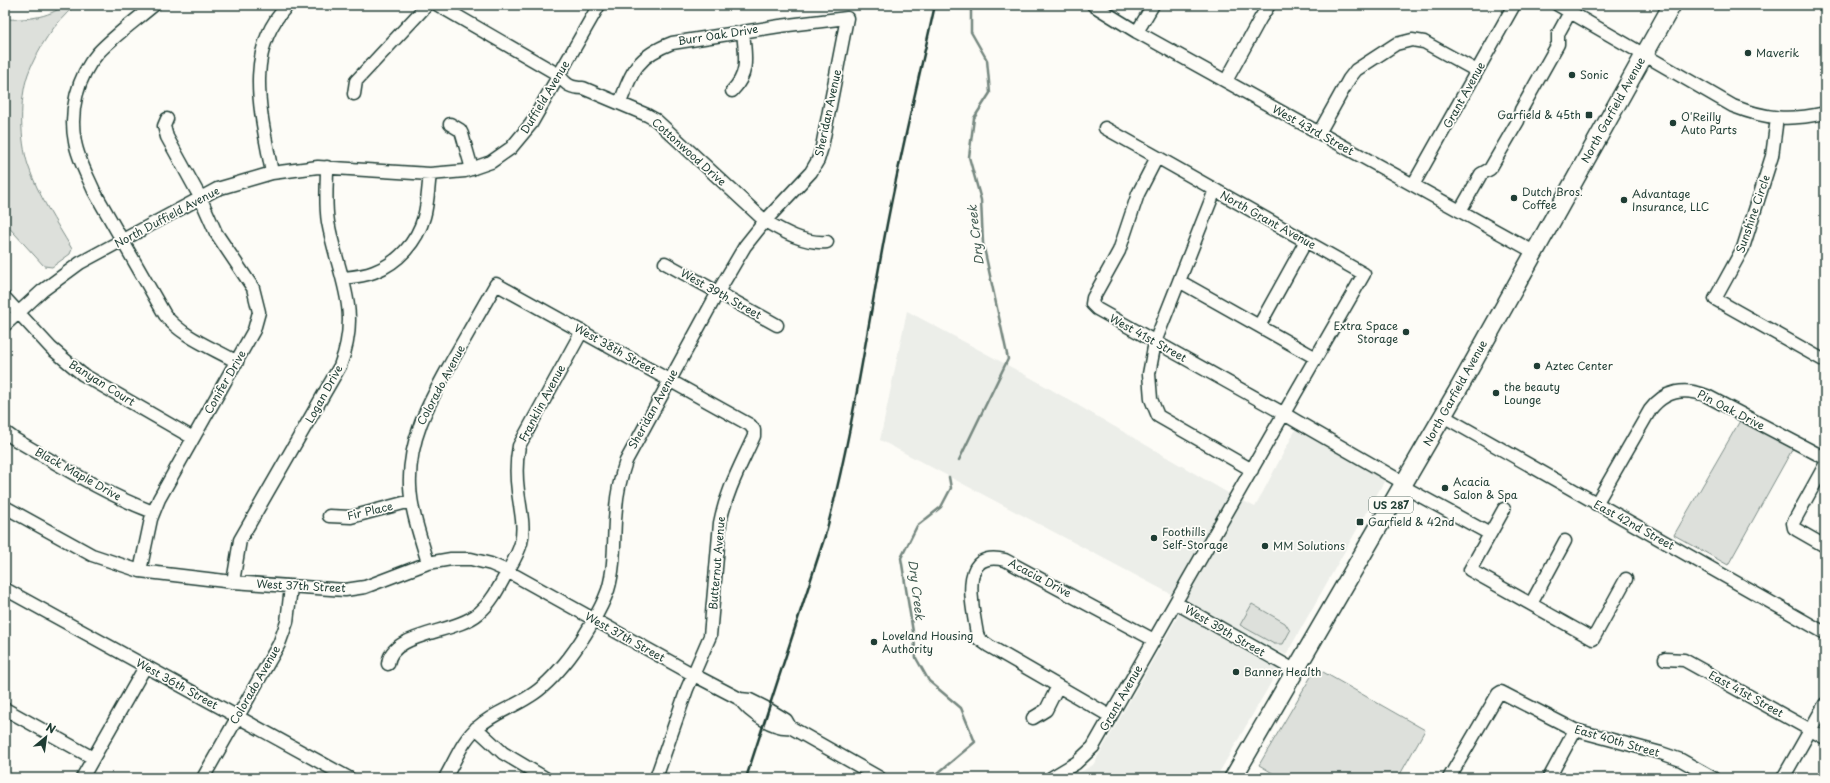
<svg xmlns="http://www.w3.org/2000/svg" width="1830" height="783" font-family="'Playpen Sans',sans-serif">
<rect width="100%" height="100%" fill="#fdfcf7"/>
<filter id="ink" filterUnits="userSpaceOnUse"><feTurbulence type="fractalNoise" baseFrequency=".025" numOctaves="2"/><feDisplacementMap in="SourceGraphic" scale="8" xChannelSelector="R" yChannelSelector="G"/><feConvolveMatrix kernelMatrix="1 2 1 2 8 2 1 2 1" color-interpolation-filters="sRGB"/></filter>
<g filter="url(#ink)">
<path fill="#eceee9" d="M907 311 1033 379 1228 493 1255 507 1296 429 1385 480 1286 655 880 440Z
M1181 611 1280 667 1216 778H1070L1093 765Z"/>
<path fill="#dde0db" stroke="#7e8e88" d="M64 5H76C55 22 37 49 28 74 19 100 20 140 28 165 38 195 56 222 72 249L70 254 52 267 44 266 5 223V19C24 20 49 18 64 5Z
M1741 419 1793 448 1728 565 1674 535Z
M1252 604 1285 623 1290 631 1283 644H1274L1240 625Z
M1316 668 1425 730 1398 778H1281L1259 765Z"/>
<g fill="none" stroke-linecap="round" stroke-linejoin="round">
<path stroke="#75877f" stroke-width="2.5" d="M959 460 1008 359 983 243 981 200 969 157 974 118 990 93 987 60 971 32V5
M932 778 975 742 961 708 929 681 916 658 914 638 901 558 917 526 941 507 951 488 949 477"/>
<g stroke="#1f3d34" stroke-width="15">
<path id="minor" d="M154 5C135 21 115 35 98 53 77 77 69 112 75 142 78 159 87 175 94 191L165 315C182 337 213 348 237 362
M438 5 559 75C566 85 571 88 583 88L647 115 656 120 765 221C784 232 805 244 827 242
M1093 5 1137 32 1534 252
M1558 5 1733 106C1766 119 1789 121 1825 113
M1137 32 1153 5
M1226 81 1260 19 1269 5
M732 91C750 73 745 55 743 32
M354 94 356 81 427 5
M1777 118 1772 156 1743 248 1715 299 1825 361
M450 124 460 130 462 134 472 169
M1105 128 1157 157
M1319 133 1349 79 1356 70 1396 44 1412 40 1424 42 1477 71
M272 173C262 117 242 51 288 5
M1413 185 1514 5
M1215 190 1155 342 1149 374 1151 399 1158 416 1252 470
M1460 211 1481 174 1490 169 1518 121 1521 110 1558 44V34L1570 12
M665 263 777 325
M343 278C353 277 364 276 374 272 398 263 417 242 424 217 428 203 428 188 430 174
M1179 281 1316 358
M5 298 51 348 82 374 193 438
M5 325 42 291 80 263 217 189 272 173 318 167 430 174 465 171 491 162 511 148 531 124 599 5
M1259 326 1306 241
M1443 416 1825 633
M5 432 16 440C61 466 105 494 153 512
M1825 465 1793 523 1794 528 1797 530 1825 546
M1402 486 1490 534
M1596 504 1650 410C1665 390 1685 387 1707 396L1825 458
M5 507 92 555 140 571 233 582 345 590 365 587 428 563 451 559H471L491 564 507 571 694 675 740 699 750 700 768 709 786 720 790 727 880 778
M1504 509 1470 570 1593 639 1626 579
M329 516 351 517 411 501
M428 563C421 538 411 512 410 486 408 438 430 401 452 361 467 335 481 310 496 284L750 425 754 430V436C741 465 726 492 720 523L710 636 687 689 656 778
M140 571 151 519 159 499 254 330 259 312 253 288 216 233 200 197 167 137 164 126 167 119
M233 582 240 540 340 366C362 309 338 277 328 222 325 204 327 185 327 167
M5 589 349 778
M1176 603 1296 671
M1531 604 1565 541
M1665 659 1684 660 1825 738
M388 664C391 632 455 634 479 613 491 603 498 589 505 576 511 565 518 555 521 543 525 525 520 509 518 491 516 476 516 461 519 446L582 331
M740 699C749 713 774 729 790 727
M5 709 93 758
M1110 716 989 646 979 639 977 634C973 608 957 548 1005 560L1154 640
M1033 718 1046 710 1058 686
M476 728 503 753 545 778
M82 778 145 667
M203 778 279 644 287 622 291 587
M445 778C455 761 463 739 478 727 495 712 512 708 530 696 545 687 558 672 569 658 582 641 601 610 608 590 616 564 613 535 616 508 617 492 621 476 626 461L718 292 745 246 765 221 811 172 818 160 822 147 847 18 780 26 672 43C638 56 632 70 620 103
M1051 778 1076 763 1093 747 1182 591 1187 582C1246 480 1305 377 1364 274L1157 157 1138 194 1119 251 1093 298 1092 304 1097 309 1281 412 1296 421 1404 483
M1449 778 1498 694 1501 692 1575 730 1661 753 1681 760 1713 778
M1549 778 1575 730
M1783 778 1825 704"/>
</g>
<g stroke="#1f3d34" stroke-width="20">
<path id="highway" d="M1233 778 1459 388 1672 5"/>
</g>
<use href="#minor" stroke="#fdfcf7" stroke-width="12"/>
<use href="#highway" stroke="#fdfcf7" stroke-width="17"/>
<path stroke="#1f3d34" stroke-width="2.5" d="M746 778 825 536C853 433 867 328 887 224 901 151 919 78 935 5"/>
</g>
</g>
<g fill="#1f3d34" stroke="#fdfcf7" stroke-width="1.5">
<circle cx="1748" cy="53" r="4"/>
<circle cx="1572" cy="75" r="4"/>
<rect x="1585" y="111" width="8" height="8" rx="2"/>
<circle cx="1673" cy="123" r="4"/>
<circle cx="1514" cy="198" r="4"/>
<circle cx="1624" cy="200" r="4"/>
<circle cx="1406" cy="332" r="4"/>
<circle cx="1537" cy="366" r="4"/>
<circle cx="1496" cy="393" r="4"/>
<circle cx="1445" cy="488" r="4"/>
<rect x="1356" y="518" width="8" height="8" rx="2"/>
<circle cx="1154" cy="538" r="4"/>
<circle cx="1265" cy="546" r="4"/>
<circle cx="874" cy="642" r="4"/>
<circle cx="1236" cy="672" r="4"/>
</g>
<g text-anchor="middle" stroke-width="3.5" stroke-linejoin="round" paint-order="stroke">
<rect fill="#fdfcf7" stroke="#62766e" stroke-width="1" x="1369" y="497" width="44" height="16" rx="3"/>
<g font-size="10" font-weight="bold" fill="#1f3d34">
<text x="1391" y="509">US 287</text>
</g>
<g font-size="11" fill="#1f3d34" stroke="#fdfcf7">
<text transform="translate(718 35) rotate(-9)" y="4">Burr Oak Drive</text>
<text transform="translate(1464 95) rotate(-61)" y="4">Grant Avenue</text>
<text transform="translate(545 97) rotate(-59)" y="4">Duffield Avenue</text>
<text transform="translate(1613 110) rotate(-61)" y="4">North Garfield Avenue</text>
<text transform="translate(828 113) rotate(-78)" y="4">Sheridan Avenue</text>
<text transform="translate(1313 130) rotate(29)" y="4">West 43rd Street</text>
<text transform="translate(689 152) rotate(42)" y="4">Cottonwood Drive</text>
<text transform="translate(1753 214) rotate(-71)" y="4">Sunshine Circle</text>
<text transform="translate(167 217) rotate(-28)" y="4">North Duffield Avenue</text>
<text transform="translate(1268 220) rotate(29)" y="4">North Grant Avenue</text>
<text transform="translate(721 294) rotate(29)" y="4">West 39th Street</text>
<text transform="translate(1148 338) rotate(29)" y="4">West 41st Street</text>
<text transform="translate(615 349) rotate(29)" y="4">West 38th Street</text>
<text transform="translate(225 382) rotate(-60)" y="4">Conifer Drive</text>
<text transform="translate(102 383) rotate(32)" y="4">Banyan Court</text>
<text transform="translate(441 385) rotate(-62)" y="4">Colorado Avenue</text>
<text transform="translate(1455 393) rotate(-61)" y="4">North Garfield Avenue</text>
<text transform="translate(324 394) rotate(-61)" y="4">Logan Drive</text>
<text transform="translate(542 403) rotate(-62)" y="4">Franklin Avenue</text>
<text transform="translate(653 409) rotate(-61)" y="4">Sheridan Avenue</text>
<text transform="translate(1731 410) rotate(27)" y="4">Pin Oak Drive</text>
<text transform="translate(78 474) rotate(29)" y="4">Black Maple Drive</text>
<text transform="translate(370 511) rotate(-13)" y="4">Fir Place</text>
<text transform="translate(1634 525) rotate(29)" y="4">East 42nd Street</text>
<text transform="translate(717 563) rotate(-85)" y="4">Butternut Avenue</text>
<text transform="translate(1040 578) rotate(28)" y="4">Acacia Drive</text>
<text transform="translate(301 586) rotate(3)" y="4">West 37th Street</text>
<text transform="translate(1225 631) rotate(30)" y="4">West 39th Street</text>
<text transform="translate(625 637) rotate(29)" y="4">West 37th Street</text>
<text transform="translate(177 684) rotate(29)" y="4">West 36th Street</text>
<text transform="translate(255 685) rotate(-60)" y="4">Colorado Avenue</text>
<text transform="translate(1746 694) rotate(29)" y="4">East 41st Street</text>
<text transform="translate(1121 698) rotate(-60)" y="4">Grant Avenue</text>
<text transform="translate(1617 741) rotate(16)" y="4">East 40th Street</text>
</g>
<g font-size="11" fill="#1f3d34" stroke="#fdfcf7" text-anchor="start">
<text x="1756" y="57">Maverik</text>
<text x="1580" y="79">Sonic</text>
<text x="1581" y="119" text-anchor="end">Garfield &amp; 45th</text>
<text x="1681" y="121">O'Reilly<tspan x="1681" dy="13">Auto Parts</tspan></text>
<text x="1522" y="196">Dutch Bros.<tspan x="1522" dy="13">Coffee</tspan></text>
<text x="1632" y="198">Advantage<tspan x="1632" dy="13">Insurance, LLC</tspan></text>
<text x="1398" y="330" text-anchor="end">Extra Space<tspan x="1398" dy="13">Storage</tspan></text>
<text x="1545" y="370">Aztec Center</text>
<text x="1504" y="391">the beauty<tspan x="1504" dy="13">Lounge</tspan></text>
<text x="1453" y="486">Acacia<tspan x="1453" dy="13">Salon &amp; Spa</tspan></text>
<text x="1368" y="526">Garfield &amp; 42nd</text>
<text x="1162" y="536">Foothills<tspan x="1162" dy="13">Self-Storage</tspan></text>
<text x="1273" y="550">MM Solutions</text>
<text x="882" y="640">Loveland Housing<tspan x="882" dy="13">Authority</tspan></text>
<text x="1244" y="676">Banner Health</text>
</g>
<g font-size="12" font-style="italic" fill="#435c53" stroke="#fdfcf7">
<text transform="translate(976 235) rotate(-97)" y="4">Dry Creek</text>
<text transform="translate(916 590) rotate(83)" y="4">Dry Creek</text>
</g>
</g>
<rect width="1830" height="783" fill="none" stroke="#fdfcf7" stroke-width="20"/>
<rect x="10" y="10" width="1810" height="763" fill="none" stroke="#1f3d34" stroke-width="1.5" filter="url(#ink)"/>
<g transform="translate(46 737) rotate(29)" stroke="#fdfcf7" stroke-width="3" paint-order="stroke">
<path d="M0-3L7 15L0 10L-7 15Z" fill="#1f3d34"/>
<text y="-6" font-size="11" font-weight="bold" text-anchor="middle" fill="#1f3d34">N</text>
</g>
</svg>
